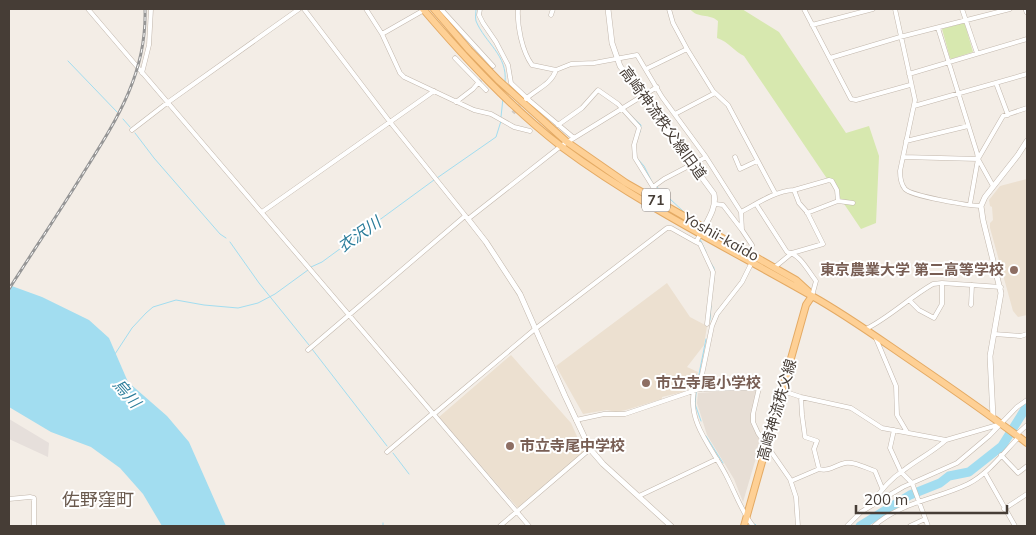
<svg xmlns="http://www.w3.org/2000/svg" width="1036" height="535" font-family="Mulish,'Noto Sans JP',sans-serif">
<rect width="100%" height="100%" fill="#f3ede6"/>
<path fill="#e7ded5" d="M728 391H756L751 419 752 425 761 441 743 502 734 479 707 435 697 403 698 393Z"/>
<path fill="#e6dfdb" d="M9 419 49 443 48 457 9 439Z"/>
<path fill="#ece0d0" d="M1027 179V315L1018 317 1013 311 990 228V223L993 220 992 207 990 206 989 200 1000 186Z
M667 283 690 317 707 326 704 345 687 367 698 372 695 386 683 392 662 397V399L626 410 616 412 607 410 583 414 556 366Z
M511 355 571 423 584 452 519 507H517L439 417Z"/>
<path fill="#d7e8af" d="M690 9H742L779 32 846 133 869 126 879 156 876 223 861 229 744 56C734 51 729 42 717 38L718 21C709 13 698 19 690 9Z
M963 23 965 24 973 52 951 59 950 58 942 29Z"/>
<path fill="#a2ddf0" d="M9 285 42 297 89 320 109 338 128 382 167 416 189 442 226 526H162L143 494 120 468 91 447 51 432 9 407Z"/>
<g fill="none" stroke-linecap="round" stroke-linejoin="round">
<path stroke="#a2ddf0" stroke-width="1" d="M476 9C476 13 475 17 476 21 485 43 508 55 505 82
M68 61 117 112
M629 114 641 125 640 132
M501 117 503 98
M123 119 130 127
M135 133 154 158 220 234 226 238
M637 158 644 166 653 184
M437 178 496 137 501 121
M656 186 684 212
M699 237 706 252
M230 242 259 283 309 345
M709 260 714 268V279
M311 267 322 262 434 180
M710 320 711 306
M312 349 387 446
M115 354 132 328 146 313 153 307 176 300 204 305 238 308 258 303 275 294 308 270
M701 421 695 404 697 384 706 339
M706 436 723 463
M393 453 409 474
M755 524 757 526
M383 526V523"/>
<path stroke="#a2ddf0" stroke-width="9" d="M860 526 910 495 940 483 949 476 969 472 1002 446 1027 406"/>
<path stroke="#d0cac3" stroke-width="4" stroke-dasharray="4 2" stroke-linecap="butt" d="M478 83 493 66
M513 113 523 102"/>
<g stroke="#c2b7ac" stroke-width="5">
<path id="minor" d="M88 9 529 526
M304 9 390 122 468 219 561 146 657 87
M366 9 382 34 400 73 404 77 474 110 491 114 514 127 530 131
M441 9 493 66
M480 9 479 15 483 23 496 42 508 65 511 83 530 101 574 138
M518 9C517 26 522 51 532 65L556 70 571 64 594 63 637 55 662 97 706 157 741 212C758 203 775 191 794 190L799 203 807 212 823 244 792 253 775 267
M669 9 673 23 687 49 713 91 728 105 775 193
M804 9 851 99 856 100 910 85
M895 9 915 100 900 171C900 177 901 184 905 189 911 196 970 206 981 206
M962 9 977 53
M551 15 553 9
M812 25 873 9
M938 28 977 153 978 159 993 186
M382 34 424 10
M455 58 486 90
M830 58 900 37 1010 9
M646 69 687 49
M142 73 149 45 151 9
M909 74 1027 39
M996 83 1008 115
M526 99C536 89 551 85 556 70
M456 102 473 89 478 83
M914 106 1027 74
M675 114 715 93
M558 125 582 108 598 90 618 104 638 126 639 128 634 145 635 158 653 187 666 199 664 205
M132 130 167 103 299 9
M906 141 968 126
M735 157 740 169 757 161
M903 157 978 159
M653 187 664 179 706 157
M794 190 829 180 832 181 837 190 838 201
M715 204 723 205 742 230 741 212
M756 204 787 252C800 254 808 271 816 281L812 296
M970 204 978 159 1003 116 1027 108
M262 212 434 91
M807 213 838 201 853 203
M742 230 752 245
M696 242 700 244 713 272 707 324
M909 300 919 310 934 318 942 304V283
M971 305 972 285
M866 329C890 317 910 297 933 284L942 283 1001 287
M994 334 1021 336 1027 334
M875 336 896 386 897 415 907 432
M308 350 465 216
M699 389 712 326 717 314 742 282 752 262
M694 391C687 424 715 451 728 479 736 495 742 512 753 526
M783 391 801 397 851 408 882 428 946 440 1001 424
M801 397 802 415 805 437 817 441 814 449 819 469
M434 414 535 329 667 228H671L696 242 701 233
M576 420 604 414H625L699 389 759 388 753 414V422L758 433 790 479 796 497 798 526
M894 430 890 448 901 472 912 483 928 526
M1016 435 1027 425
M387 452 433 413
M1001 455 1018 473 1027 466
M985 473 1015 526
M791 481 819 469C829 472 835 465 845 463 854 461 866 468 875 471L882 488
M639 496 717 459
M9 499 30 497 34 498V526
M871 505C880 491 890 479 904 470 918 459 933 452 946 440
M1004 509 1027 494
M500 526 590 449
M847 526 861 512 876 503 903 487 957 463 989 436 1017 407 1027 400
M874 526C901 502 937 499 968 484 988 474 1003 453 1019 437
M910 526 925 519"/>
</g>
<g stroke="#c2b7ac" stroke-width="6">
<path id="tertiary" d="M608 9 612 43 620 66 714 194C717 208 707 221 701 233
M1026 9 1027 12
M468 219 486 242 520 294 565 396 590 449 603 464 671 526
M993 417 990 356 1001 293 983 220 981 206 985 197 1018 155 1027 141"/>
</g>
<g stroke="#e4aa64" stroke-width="8">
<path id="primary" d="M423 9C465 58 510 107 562 147 640 205 728 248 812 296 848 316 882 341 916 364 954 390 991 416 1027 443
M434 9 469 50 498 80 567 142 626 183 796 280 808 291
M744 526 806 305 812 296"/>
</g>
<use href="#minor" stroke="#fff" stroke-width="4"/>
<use href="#tertiary" stroke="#fff" stroke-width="5"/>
<use href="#primary" stroke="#fed095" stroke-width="6"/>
<g stroke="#969696" stroke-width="3">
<path id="rail" d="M9 289C32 253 56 217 79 180 113 125 147 77 145 9"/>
</g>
<use href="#rail" stroke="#fff" stroke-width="1" stroke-dasharray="4" stroke-linecap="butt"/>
</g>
<g fill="#8d6e63" stroke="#fff" stroke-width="2">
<circle cx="1014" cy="270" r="5"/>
<circle cx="646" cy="383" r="5"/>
<circle cx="510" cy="446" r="5"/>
</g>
<g text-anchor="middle" stroke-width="4" stroke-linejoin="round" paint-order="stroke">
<rect fill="#fff" stroke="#7e7772" stroke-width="1" x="642" y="188.5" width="28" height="23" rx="4"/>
<g font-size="14" font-weight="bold" fill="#463d36">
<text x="656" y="205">71</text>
</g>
<g font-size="15" fill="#463d36" stroke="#fff">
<text transform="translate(663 123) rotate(54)" y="5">高崎神流秩父線旧道</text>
<text transform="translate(721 237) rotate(29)" y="5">Yoshii-kaido</text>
<text transform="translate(777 410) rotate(-74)" y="5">高崎神流秩父線</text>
</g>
<g font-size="15" font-weight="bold" fill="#785e54" stroke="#fff" text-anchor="start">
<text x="1004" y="275" text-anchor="end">東京農業大学 第二高等学校</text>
<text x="656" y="388">市立寺尾小学校</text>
<text x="520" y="451">市立寺尾中学校</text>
</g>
<g font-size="16" font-style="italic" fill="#2a7c9a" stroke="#fff">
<text transform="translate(359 234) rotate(-35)" y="6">衣沢川</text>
<text transform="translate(127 393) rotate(49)" y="6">烏川</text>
</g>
<g font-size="18" fill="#69594d" stroke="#fff">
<text x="98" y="506">佐野窪町</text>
</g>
</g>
<rect width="1036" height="535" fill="none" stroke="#463d36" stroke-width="20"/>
<path d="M856 505v8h151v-8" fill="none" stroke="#463d36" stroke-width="2.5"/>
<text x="864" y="505" font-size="15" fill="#463d36" stroke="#ffffff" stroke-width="4" paint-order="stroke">200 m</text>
</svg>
